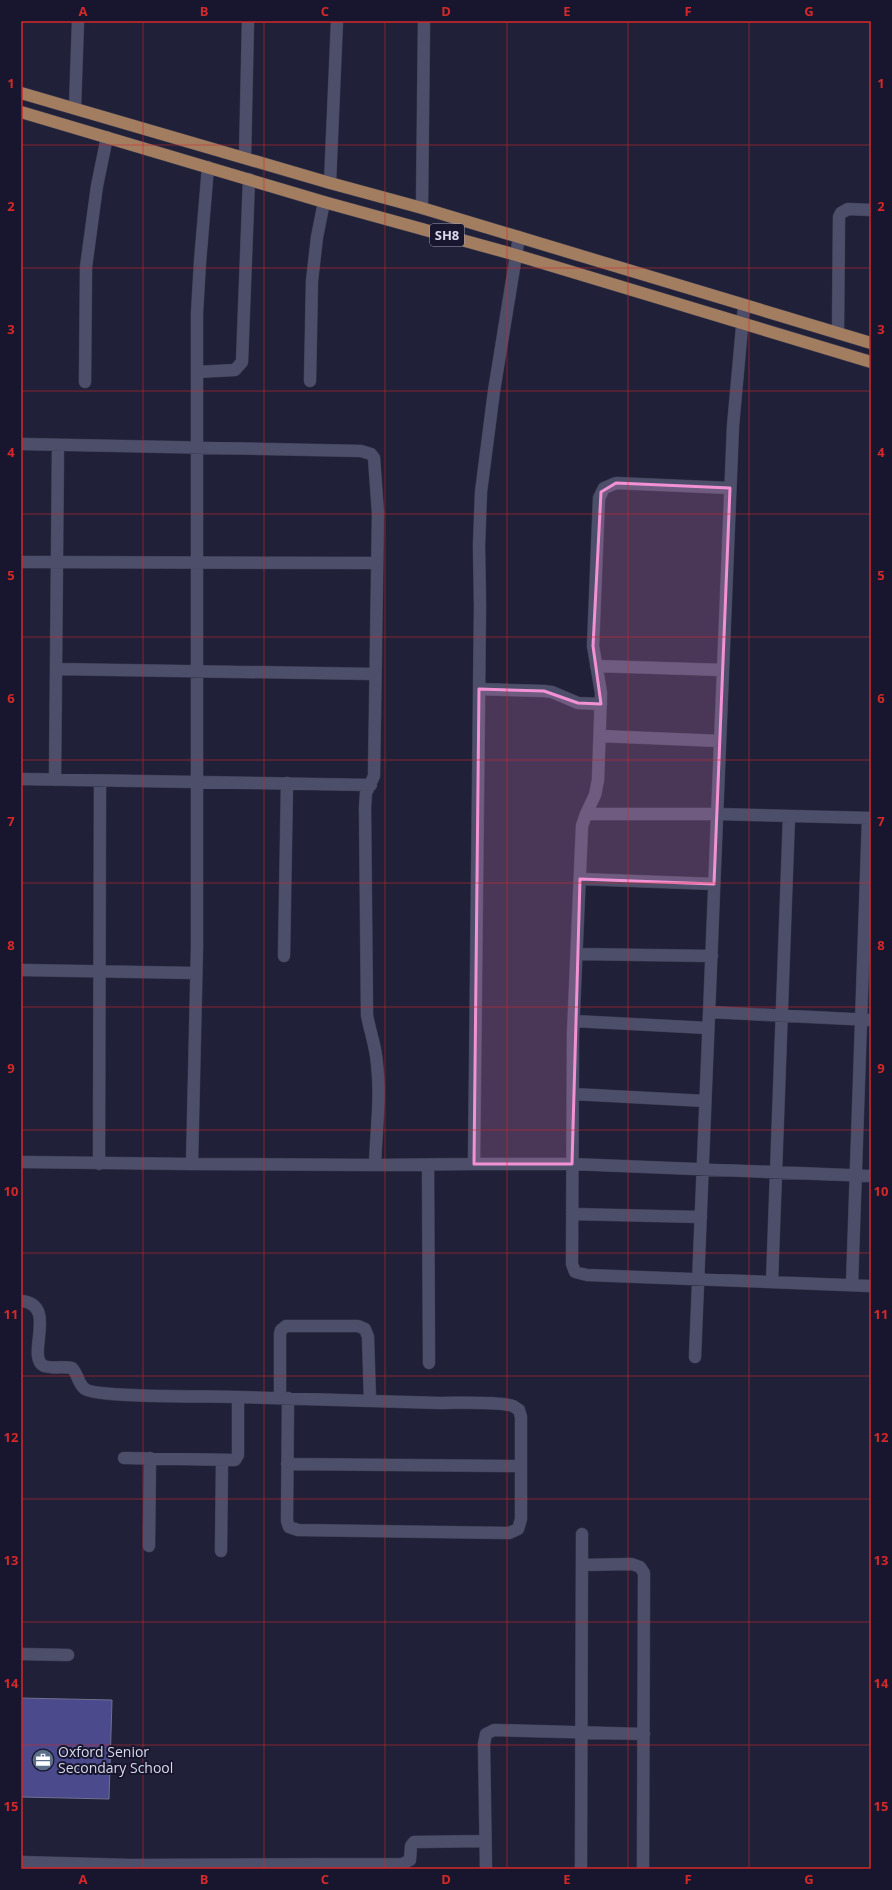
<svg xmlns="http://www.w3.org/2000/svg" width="892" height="1890" font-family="'Open Sans',sans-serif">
<rect width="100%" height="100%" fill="#202038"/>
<path fill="#4b4a8c" stroke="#6f718e" d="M21 1698 112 1700 109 1799 21 1797Z"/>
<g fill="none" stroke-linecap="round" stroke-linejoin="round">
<g stroke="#3b3b50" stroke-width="13">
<path id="street" d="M75 108 78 21
M245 157 248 21
M208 167 200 262 197 313V947L192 1164 375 1165 474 1164 480 605 479 545 481 492 494 391 519 237
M330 183 337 21
M422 208 424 21
M838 333 839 217 841 213 848 209 871 210
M197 372 235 370 242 362 249 179
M310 381 312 281 317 237 324 202
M85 382 86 267 97 186 107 137
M21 444 361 451 371 454 374 458 378 513 374 776 366 793 365 807 367 1015C370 1032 376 1047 377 1064 381 1097 376 1132 375 1165
M730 488 616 483 604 488 599 498 593 646 601 693 598 780 595 795 586 814 582 826 573 1034 572 1264 575 1272 587 1275 871 1286
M21 562 377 563
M596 666 723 670
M56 669 375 674
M479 689 544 691 552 692 578 703 601 704
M600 736 720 741
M21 779 371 785
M55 780 58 445
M586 814H717L871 818
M580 879 714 884
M577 954 712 956
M284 956 287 783
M21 970 196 973
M709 1012 871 1020
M574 1021 708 1028
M573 1094 705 1101
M21 1162 192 1164
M99 1164 100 781
M474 1164H572L871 1176
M428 1165 429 1363
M572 1214 701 1217
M772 1282 789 816
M852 1285 868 818
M21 1301C59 1304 25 1357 44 1366 52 1369 64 1366 72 1368 78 1374 78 1384 85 1389 97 1398 215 1396 238 1397 306 1399 373 1401 440 1403 458 1403 499 1401 513 1406L519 1410 521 1417V1519L518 1529 509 1533 298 1530 289 1527 287 1521 288 1398
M695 1357 733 426 744 305
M280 1398V1334L281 1330 286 1326H358L365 1329 368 1337 370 1401
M124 1458 235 1460 238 1455V1397
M287 1464 521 1466
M149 1546 150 1458
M221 1551 222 1460
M582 1565 632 1564 640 1567 644 1573 643 1869
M21 1654 68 1655
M21 1862 131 1865 402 1864 410 1860 411 1846 414 1842 485 1841
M486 1869 484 1744 486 1734 494 1730 644 1734
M581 1869 582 1534"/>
</g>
<g stroke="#3b3b50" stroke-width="13">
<path id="primary" d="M21 93 330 183 422 208 871 343
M21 112 324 202 516 255 871 362"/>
</g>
<use href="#street" stroke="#4d4e6a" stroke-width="12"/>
<use href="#primary" stroke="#a37d60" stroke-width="12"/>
</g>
<path fill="#f391d5" fill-opacity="0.2" stroke="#f391d5" stroke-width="3" stroke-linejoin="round" d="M616 483 730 488 714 884 580 879 572 1164H474L479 689 544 691 578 703 601 704 593 646 601 492Z"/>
<path fill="none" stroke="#d62828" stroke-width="1" stroke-opacity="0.55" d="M143 21V1869M264 21V1869M385 21V1869M507 21V1869M628 21V1869M749 21V1869M21 145H871M21 268H871M21 391H871M21 514H871M21 637H871M21 760H871M21 883H871M21 1007H871M21 1130H871M21 1253H871M21 1376H871M21 1499H871M21 1622H871M21 1745H871"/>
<defs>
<g id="office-disc" transform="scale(1.15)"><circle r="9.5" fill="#5c6f8a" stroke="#17162e"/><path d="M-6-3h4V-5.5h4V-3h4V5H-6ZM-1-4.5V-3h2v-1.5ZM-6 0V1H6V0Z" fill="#fff"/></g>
</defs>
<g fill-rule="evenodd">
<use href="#office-disc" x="43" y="1760"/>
</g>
<g text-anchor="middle" stroke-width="4" stroke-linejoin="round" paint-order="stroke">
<rect fill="#17162e" stroke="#9e9eb2" stroke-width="1" x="430" y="224" width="34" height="22" rx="3"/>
<g font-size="13" font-weight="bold" fill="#d8d9ea">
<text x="447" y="240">SH8</text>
</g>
<g font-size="14" fill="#d8d9ea" stroke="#17162e" text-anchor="start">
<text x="58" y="1757">Oxford Senior<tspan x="58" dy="16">Secondary School</tspan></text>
</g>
</g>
<rect width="892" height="1890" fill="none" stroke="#17162e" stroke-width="44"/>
<rect x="22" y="22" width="848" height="1846" fill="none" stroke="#d62828" stroke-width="1.5"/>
<g font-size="13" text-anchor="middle" font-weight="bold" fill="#d62828">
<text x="83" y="16">A</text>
<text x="204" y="16">B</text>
<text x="325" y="16">C</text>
<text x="446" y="16">D</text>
<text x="567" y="16">E</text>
<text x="688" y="16">F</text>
<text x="809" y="16">G</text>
<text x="11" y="88">1</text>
<text x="881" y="88">1</text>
<text x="11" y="211">2</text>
<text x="881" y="211">2</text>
<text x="11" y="334">3</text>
<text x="881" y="334">3</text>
<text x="11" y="457">4</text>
<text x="881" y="457">4</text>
<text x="11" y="580">5</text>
<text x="881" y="580">5</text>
<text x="11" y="703">6</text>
<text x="881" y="703">6</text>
<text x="11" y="826">7</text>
<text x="881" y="826">7</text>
<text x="11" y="950">8</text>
<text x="881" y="950">8</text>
<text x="11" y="1073">9</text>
<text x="881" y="1073">9</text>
<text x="11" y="1196">10</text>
<text x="881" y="1196">10</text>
<text x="11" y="1319">11</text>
<text x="881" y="1319">11</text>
<text x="11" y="1442">12</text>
<text x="881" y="1442">12</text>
<text x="11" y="1565">13</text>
<text x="881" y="1565">13</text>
<text x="11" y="1688">14</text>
<text x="881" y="1688">14</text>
<text x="11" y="1811">15</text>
<text x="881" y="1811">15</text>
<text x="83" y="1884">A</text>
<text x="204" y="1884">B</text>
<text x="325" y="1884">C</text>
<text x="446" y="1884">D</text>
<text x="567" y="1884">E</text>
<text x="688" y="1884">F</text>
<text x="809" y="1884">G</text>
</g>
</svg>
